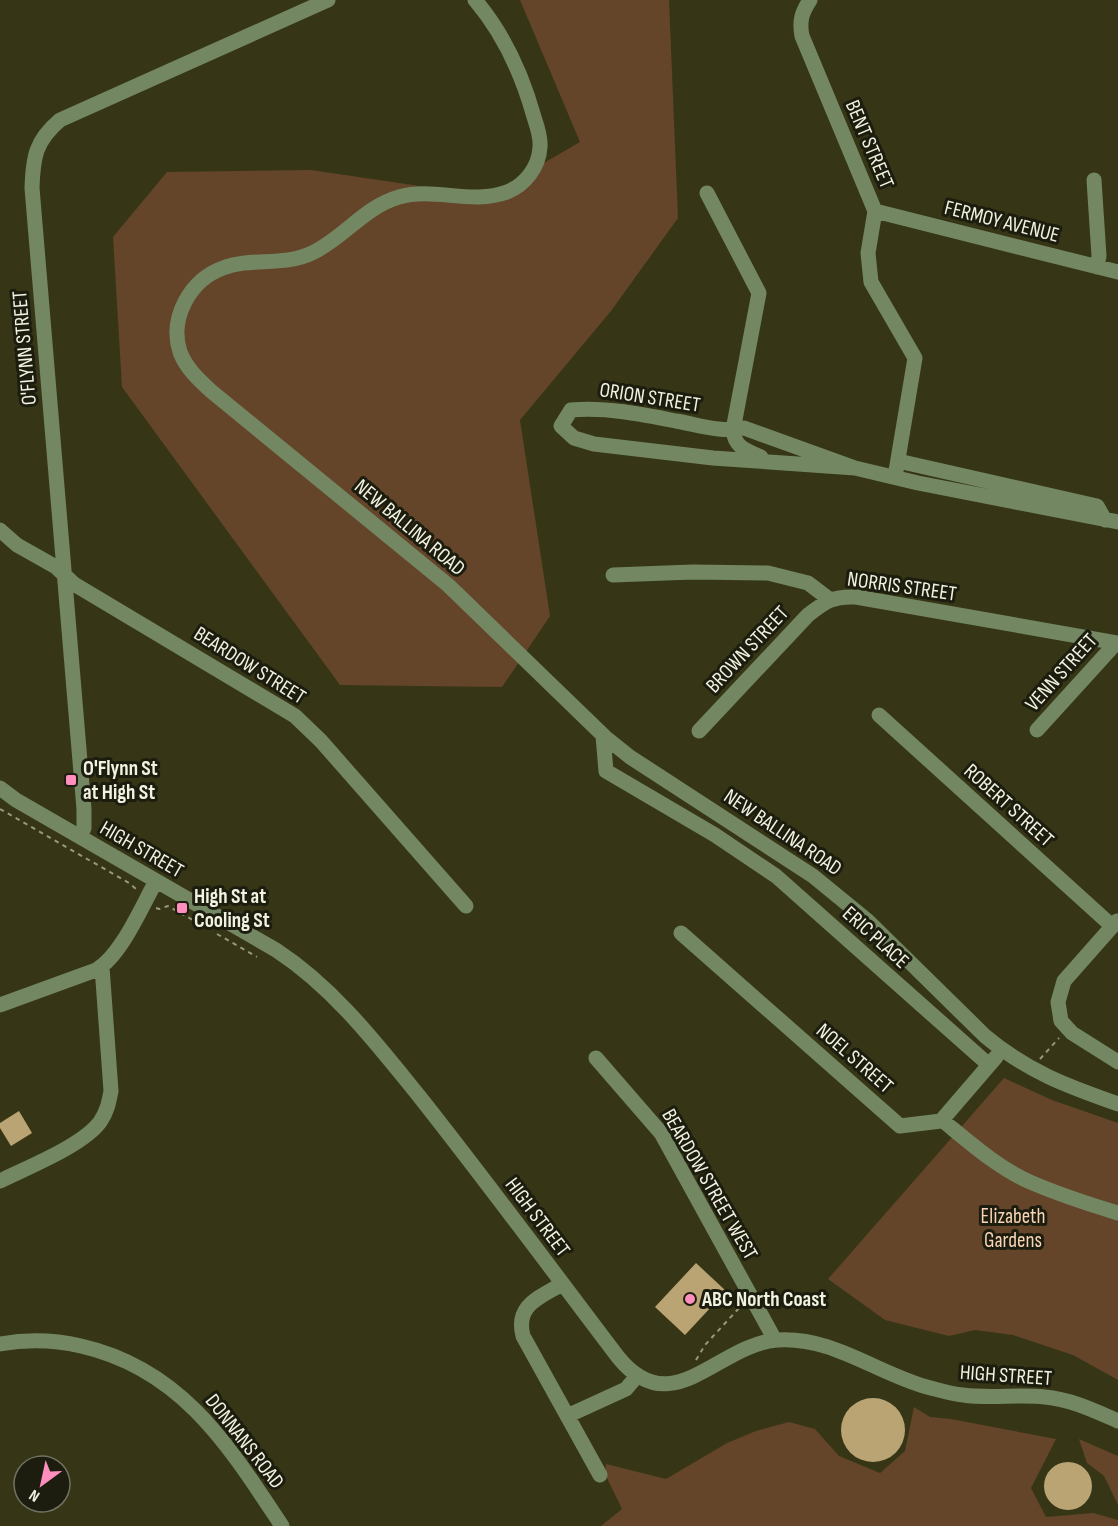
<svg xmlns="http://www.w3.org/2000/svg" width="1118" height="1526" font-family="'Sofia Sans Condensed',sans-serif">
<rect width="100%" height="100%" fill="#363616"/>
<path fill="#644529" d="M520 0H669L678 218 611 311 520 420 550 616 502 687 340 685 122 387 113 237 167 172 311 170 487 196 580 142Z
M1004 1078 1052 1100 1118 1123V1380L1073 1355 1013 1335 975 1330 949 1336 885 1320 828 1279Z
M914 1407 930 1417 951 1419 1056 1439 1031 1488 1046 1517 1093 1513 1118 1520V1526H601L622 1509 605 1474 606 1464 666 1479 727 1443 756 1431 789 1422 815 1429 839 1456 880 1473 905 1451Z
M1079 1439 1118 1456V1505L1104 1476 1087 1463Z"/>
<path fill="#bba474" d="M19 1111 32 1133 11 1146 0 1128V1123Z
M696 1263 726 1291 685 1335 655 1307Z
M841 1430a32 32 0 1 1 64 0a32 32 0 1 1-64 0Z
M1044 1486a24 24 0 1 1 48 0a24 24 0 1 1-48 0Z"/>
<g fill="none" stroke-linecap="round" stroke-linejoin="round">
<path stroke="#989880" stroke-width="2" stroke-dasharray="4.5 4.5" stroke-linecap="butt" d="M0 809 129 883 136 889
M156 908 159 909 168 906 200 924
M217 934 257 957
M1040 1059 1059 1038
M696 1360 705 1345 740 1307"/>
<path stroke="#738763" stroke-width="15" d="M475 0C504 34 522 74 534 117 537 126 541 137 540 147 539 167 525 185 507 192 472 205 434 187 399 197 364 207 344 238 312 253 283 267 251 257 223 268 190 280 169 318 180 352 186 368 199 380 211 391L448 585 605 737 630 757 813 876 868 921 985 1036C1028 1072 1067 1086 1118 1104
M810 0C802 12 799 21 802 36L875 211 868 253 871 282 915 358 895 477
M1094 180 1099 256 1097 267
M707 193 759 293 733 430C735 448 746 450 761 457
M875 211 1118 272
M898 461 1097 506 1105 520
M855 468 744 428C721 433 699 425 676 421 641 414 606 407 571 410L561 426 574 438 594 444 713 458 855 468 918 483 1118 522
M0 530 17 545 56 567 74 584 295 716 321 741 466 906
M613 575 693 572 768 573 808 583 829 599
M879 715 1112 926
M1037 730 1116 643
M699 731 808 615C826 601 833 596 856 597L1118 643
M603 736 606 771 715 835 776 876 989 1065
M0 788 16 800 276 950C334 988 376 1043 419 1096 487 1182 552 1270 618 1357 672 1424 717 1345 777 1340 832 1336 876 1373 927 1387 939 1390 951 1394 963 1395 990 1399 1018 1394 1045 1397 1070 1399 1095 1411 1118 1421
M80 837 84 828V809L32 188C33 158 35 141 60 120L328 0
M1117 921 1064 981 1058 1002 1061 1021 1072 1033 1118 1062
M681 933 900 1126 941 1121 996 1057
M0 1005 96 970C121 956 142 906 156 881
M596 1058 661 1133 775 1340
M942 1120C969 1142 998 1168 1030 1182 1058 1194 1088 1204 1118 1213
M0 1181C28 1167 82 1146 100 1122 107 1112 109 1102 111 1091L102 967
M562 1284C539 1298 515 1305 523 1336L600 1475
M0 1344C27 1339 55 1340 81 1346 182 1369 229 1446 282 1526
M567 1416 626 1389 637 1376"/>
</g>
<g fill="#fd8ebe" stroke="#1c1c0f" stroke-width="2">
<rect x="65" y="774" width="12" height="12" rx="3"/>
<rect x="176" y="902" width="12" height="12" rx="3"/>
<circle cx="690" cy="1299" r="6"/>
</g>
<g text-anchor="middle" stroke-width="6" stroke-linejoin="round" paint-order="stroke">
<g font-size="21" fill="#f1f2e0" stroke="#1c1c0f">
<text transform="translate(870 144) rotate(67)" y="7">BENT STREET</text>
<text transform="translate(1002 221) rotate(14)" y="7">FERMOY AVENUE</text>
<text transform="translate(24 348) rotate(-95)" y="7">O'FLYNN STREET</text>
<text transform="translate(650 397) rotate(9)" y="7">ORION STREET</text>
<text transform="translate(410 527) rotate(40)" y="7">NEW BALLINA ROAD</text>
<text transform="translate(902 586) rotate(8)" y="7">NORRIS STREET</text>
<text transform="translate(747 649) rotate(-47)" y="7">BROWN STREET</text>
<text transform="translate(250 665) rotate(32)" y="7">BEARDOW STREET</text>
<text transform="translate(1061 672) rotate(-48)" y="7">VENN STREET</text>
<text transform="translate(1009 805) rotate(42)" y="7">ROBERT STREET</text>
<text transform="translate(783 832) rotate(34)" y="7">NEW BALLINA ROAD</text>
<text transform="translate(142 849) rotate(30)" y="7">HIGH STREET</text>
<text transform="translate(876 937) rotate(42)" y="7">ERIC PLACE</text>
<text transform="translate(855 1058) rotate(41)" y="7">NOEL STREET</text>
<text transform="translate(710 1184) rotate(60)" y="7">BEARDOW STREET WEST</text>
<text transform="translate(538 1217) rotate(53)" y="7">HIGH STREET</text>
<text transform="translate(1006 1375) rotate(4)" y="7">HIGH STREET</text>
<text transform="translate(245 1441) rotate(52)" y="7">DONNANS ROAD</text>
</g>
<g font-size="21" font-weight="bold" fill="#f1f2e0" stroke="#1c1c0f" text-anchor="start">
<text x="83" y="775">O'Flynn St<tspan x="83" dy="24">at High St</tspan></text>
<text x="194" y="903">High St at<tspan x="194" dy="24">Cooling St</tspan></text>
<text x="702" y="1306">ABC North Coast</text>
</g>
<g font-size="21" fill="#fad5b5" stroke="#1c1c0f">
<text x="1013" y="1223">Elizabeth<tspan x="1013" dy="24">Gardens</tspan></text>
</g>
</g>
<g transform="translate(42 1484) rotate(213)"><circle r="28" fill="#1c1c0f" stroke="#717263" stroke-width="1.5"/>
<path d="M0-4.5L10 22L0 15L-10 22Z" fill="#fd8ebe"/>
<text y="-9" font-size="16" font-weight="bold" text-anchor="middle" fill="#f1f2e0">N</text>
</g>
</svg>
